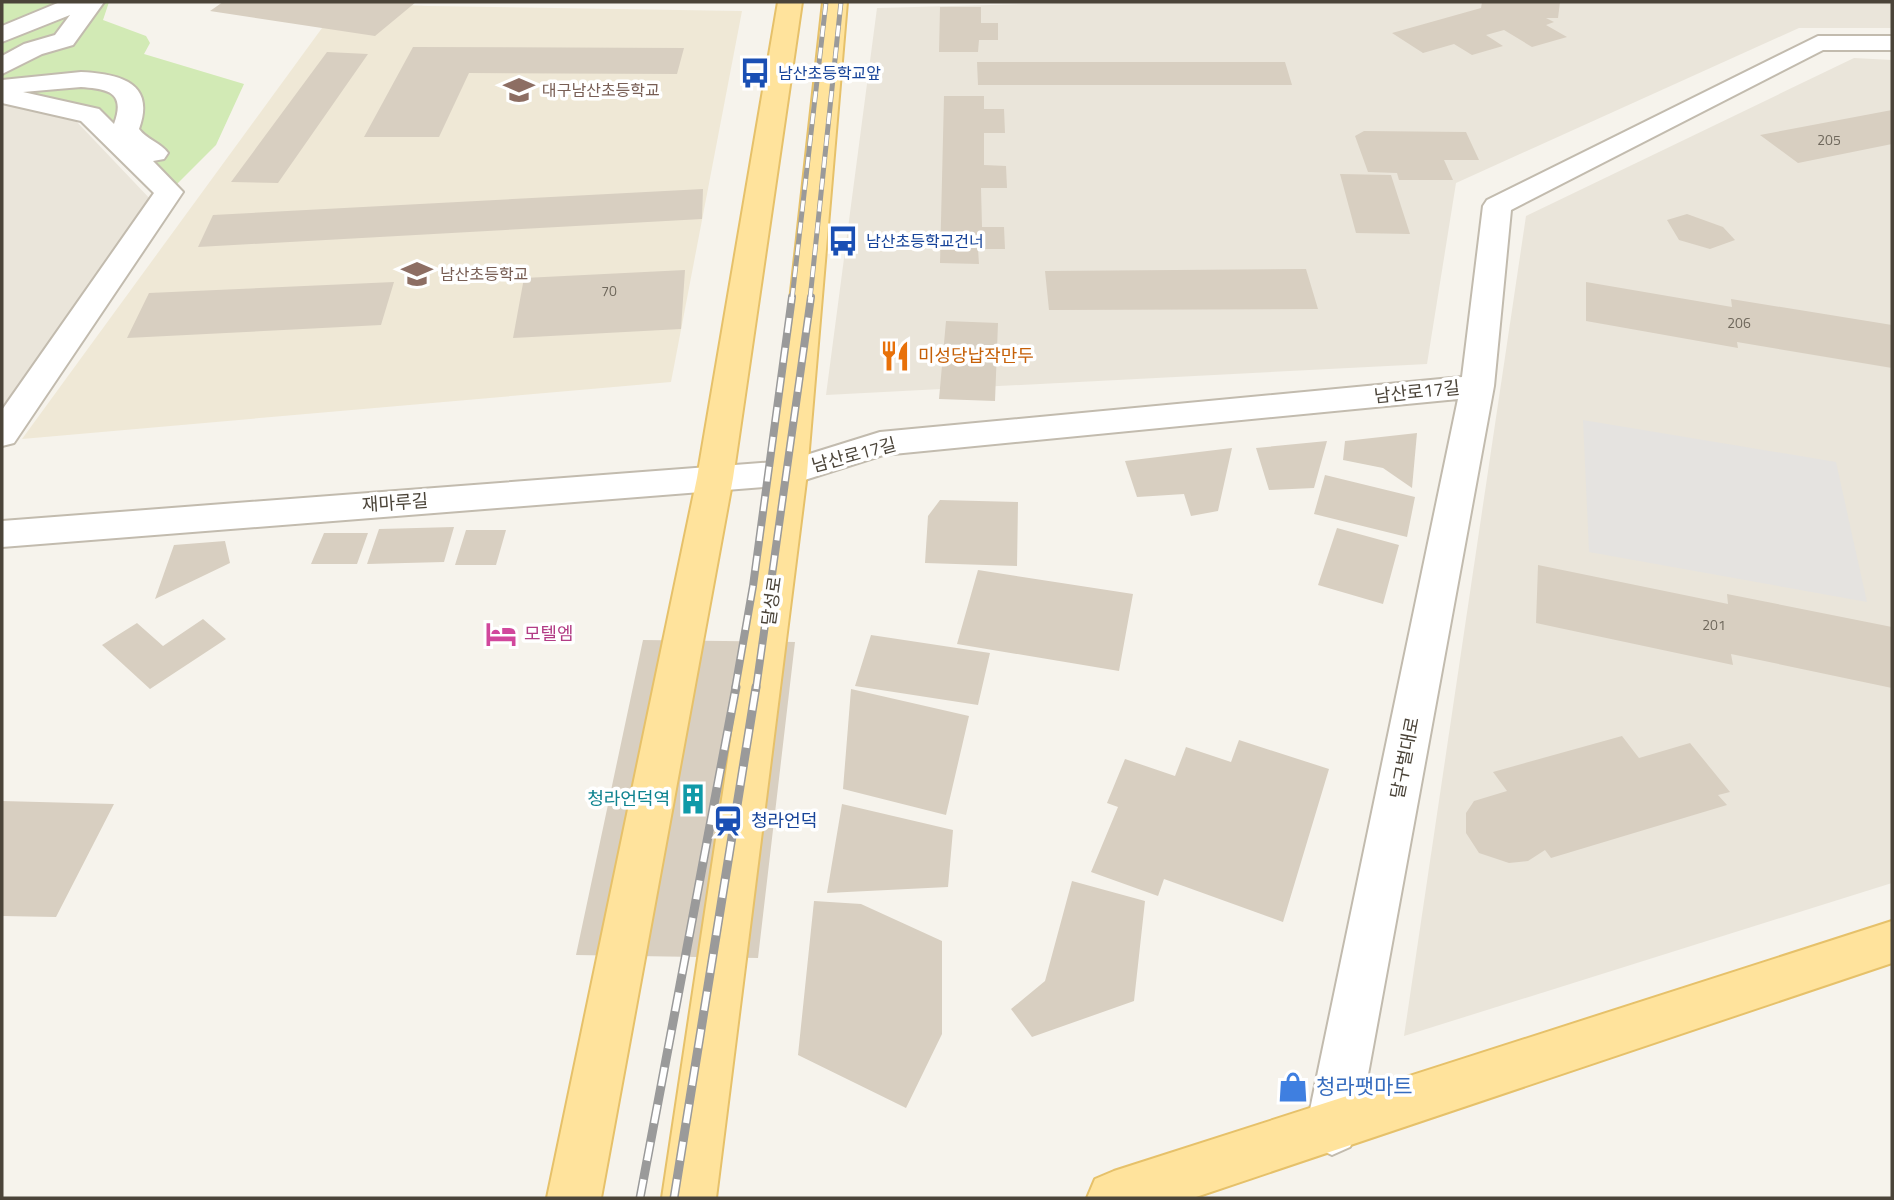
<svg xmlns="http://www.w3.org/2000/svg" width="1894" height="1200" font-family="'Titillium Web','Noto Sans KR',sans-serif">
<rect width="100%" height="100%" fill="#f6f3ec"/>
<path fill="#eae5da" d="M1103 2H1892V28H1799L1456 183 1427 364 826 395 877 8Z
M1854 58 1892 60V883L1404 1036 1526 216Z
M2 104 76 121 153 202 2 410Z"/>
<path fill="#efe8d6" d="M341 2 428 6 742 11 671 382 22 439Z"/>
<path fill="#d2eab5" d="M2 2H109L103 20 146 36 150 43 144 54 244 84 216 145 169 192 90 115 2 95Z"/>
<path fill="#e5e3e0" d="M1583 420 1836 462 1867 602 1589 552Z"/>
<path fill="#d8cfc1" d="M223 2H416L375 36 210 11Z
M1482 2H1560L1558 18H1546L1554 22 1546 25 1567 37 1532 47 1504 30 1486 35 1503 46 1472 55 1454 44 1423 53 1392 33 1481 8Z
M940 7H981V23H998V40H979L978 52H939Z
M413 47 684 48 677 74 469 73 439 137H364Z
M327 52 368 54 278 183 231 182Z
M977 62H1285L1292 85H978Z
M944 96H984V109H1004L1005 133H984V165L1006 166 1007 188H981L982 227H1004L1005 249H978L979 264 940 263Z
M1892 110V144L1798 163 1760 135Z
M1364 131 1466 132 1479 160H1444L1453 180H1399L1397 173 1368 172 1355 136Z
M1340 174 1391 175 1410 234 1356 233Z
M703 189 702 219 198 247 213 215Z
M1687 214 1723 227 1735 240 1710 249 1679 240 1667 220Z
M1306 269 1318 309 1049 310 1045 271Z
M685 270 681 329 513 338 524 278Z
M394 282 381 325 127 338 149 293Z
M1586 282 1732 307 1731 299 1892 325V368L1737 342 1738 348 1586 321Z
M946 321 998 323 995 401 939 399Z
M1417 433 1412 488 1383 468 1343 460 1345 441Z
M1327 441 1314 488 1269 490 1256 448Z
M1232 448 1218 511 1191 516 1184 494 1137 497 1125 461Z
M1325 475 1415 497 1407 537 1314 514Z
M940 500 1018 502 1017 566 925 563 928 516Z
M454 527 444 562 367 564 379 529Z
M1337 528 1399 545 1383 604 1318 585Z
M466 530H506L496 565H455Z
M324 533H368L357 564H311Z
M225 541 230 563 155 599 174 545Z
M1538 565 1728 604 1727 594 1892 627V688L1731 654 1733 665 1536 623Z
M978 570 1133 594 1119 671 957 644Z
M203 619 226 639 150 689 102 645 137 623 163 646Z
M871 635 990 653 978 705 855 686Z
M643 640 795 642 758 958 576 955Z
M851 689 969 716 946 815 843 789Z
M1622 736 1639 758 1690 743 1730 792 1718 795 1727 805 1551 858 1545 850 1528 861 1509 863 1479 853 1466 833V813L1474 801 1507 791 1493 772Z
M1239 740 1329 769 1283 922 1164 879 1158 896 1091 872 1118 807 1107 803 1125 759 1175 776 1186 747 1231 762Z
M2 801 114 804 56 917 2 916Z
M842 804 953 830 948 887 827 893Z
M1072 881 1145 901 1134 1001 1032 1037 1011 1009 1045 981Z
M814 901 861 904 942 941V1034L906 1108 798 1055Z"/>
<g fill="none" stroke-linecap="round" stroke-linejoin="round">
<g stroke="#c2bbae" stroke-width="4">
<path id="minor" d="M60 2H104L73 45 42 54 2 74V56L24 44 55 35 70 15 2 42V26Z
M1818 36H1892V50H1823L1511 210 1494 386 1358 1129 1350 1147 1332 1155 1314 1147 1306 1129 1458 399 883 455 789 485 2 547V521L787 461 880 432 1462 377 1483 206 1487 200Z
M81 72C119 74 156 82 139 129 147 140 160 142 168 153L164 159 153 161 183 192 14 443 2 446V410L154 193 81 121 2 103V80ZM81 87C108 89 126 92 114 124L99 109 23 92Z"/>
</g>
<g stroke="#e6c16a" stroke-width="4">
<path id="major" d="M778 2H802L733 478 601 1198H547L697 478Z
M823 2H847L807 473 716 1198H662L771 473Z
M1892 921V963L1193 1198H1087L1095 1179 1114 1171Z"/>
</g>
<use href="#minor" fill="#fff" fill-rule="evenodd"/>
<use href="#major" fill="#ffe39c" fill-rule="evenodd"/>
<g stroke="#9a9a9a" stroke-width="5">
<path id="rail-far2" d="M792 299 826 2
M810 299 841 2"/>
</g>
<g stroke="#9a9a9a" stroke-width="8">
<path id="rail-far1" d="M735 689 753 586 792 297
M756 689 811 297"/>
</g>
<g stroke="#9a9a9a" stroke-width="9">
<path id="rail" d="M640 1198 736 687
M674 1198 756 687"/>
</g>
<use href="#rail-far2" stroke="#fff" stroke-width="3.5" stroke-dasharray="11" stroke-linecap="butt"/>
<use href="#rail-far1" stroke="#fff" stroke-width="5" stroke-dasharray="15" stroke-linecap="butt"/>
<use href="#rail" stroke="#fff" stroke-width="6" stroke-dasharray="19" stroke-linecap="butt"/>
</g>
<defs>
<g id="bus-bare" transform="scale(2.415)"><path d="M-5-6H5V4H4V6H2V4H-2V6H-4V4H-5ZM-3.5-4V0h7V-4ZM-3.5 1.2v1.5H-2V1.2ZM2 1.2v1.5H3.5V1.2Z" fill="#1a4fb4" stroke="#fff" stroke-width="2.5" paint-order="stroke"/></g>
<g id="school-bare" transform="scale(2.415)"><path d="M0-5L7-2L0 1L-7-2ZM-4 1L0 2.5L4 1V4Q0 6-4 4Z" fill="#8d6e63" stroke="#fff" stroke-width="2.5" paint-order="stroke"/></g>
<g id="restaurant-bare" transform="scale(2.415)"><path d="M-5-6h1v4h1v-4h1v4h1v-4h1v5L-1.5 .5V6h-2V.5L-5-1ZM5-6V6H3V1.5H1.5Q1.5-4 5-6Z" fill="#e8710a" stroke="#fff" stroke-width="2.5" paint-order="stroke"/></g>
<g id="hotel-bare" transform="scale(2.415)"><path d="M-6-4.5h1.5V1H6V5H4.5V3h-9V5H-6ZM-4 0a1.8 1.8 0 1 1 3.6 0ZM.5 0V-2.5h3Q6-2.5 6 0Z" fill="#d1479c" stroke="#fff" stroke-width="2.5" paint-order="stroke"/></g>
<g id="building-bare" transform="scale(2.415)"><path d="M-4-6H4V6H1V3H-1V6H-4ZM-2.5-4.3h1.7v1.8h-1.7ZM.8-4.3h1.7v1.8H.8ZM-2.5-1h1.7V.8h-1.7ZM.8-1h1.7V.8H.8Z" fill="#0f9aa8" stroke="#fff" stroke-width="2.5" paint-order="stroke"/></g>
<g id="station-bare" transform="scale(2.415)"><path d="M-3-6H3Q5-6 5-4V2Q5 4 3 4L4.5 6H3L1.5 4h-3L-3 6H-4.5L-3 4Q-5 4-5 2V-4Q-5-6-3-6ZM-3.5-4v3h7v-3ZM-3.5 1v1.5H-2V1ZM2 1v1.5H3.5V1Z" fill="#1a4fb4" stroke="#fff" stroke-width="2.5" paint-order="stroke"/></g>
<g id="shop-bare" transform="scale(2.415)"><path d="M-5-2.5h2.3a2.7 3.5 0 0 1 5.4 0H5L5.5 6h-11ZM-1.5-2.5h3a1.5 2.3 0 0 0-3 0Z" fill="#3f7fe0" stroke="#fff" stroke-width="2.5" paint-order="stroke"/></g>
</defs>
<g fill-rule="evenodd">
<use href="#bus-bare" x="755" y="73"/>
<use href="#school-bare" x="519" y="90"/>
<use href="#bus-bare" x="843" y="241"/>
<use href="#school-bare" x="417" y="274"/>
<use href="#restaurant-bare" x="895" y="356"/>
<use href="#hotel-bare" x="501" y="634"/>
<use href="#building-bare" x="693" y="799"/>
<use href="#station-bare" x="728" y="821"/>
<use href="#shop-bare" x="1293" y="1087"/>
</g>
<g text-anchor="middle" stroke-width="7" stroke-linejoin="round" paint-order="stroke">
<g font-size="14" fill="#6e675b">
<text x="1829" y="145">205</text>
<text x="609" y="296">70</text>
<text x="1739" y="328">206</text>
<text x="1714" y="630">201</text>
</g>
<g font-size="16" fill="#164399" stroke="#fff" text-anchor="start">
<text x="778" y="79">남산초등학교앞</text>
<text x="866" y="247">남산초등학교건너</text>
</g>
<g font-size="16" fill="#785e54" stroke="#fff" text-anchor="start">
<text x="542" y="96">대구남산초등학교</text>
<text x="440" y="280">남산초등학교</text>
</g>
<g font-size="18" fill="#c56008" stroke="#fff" text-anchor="start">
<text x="918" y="362">미성당납작만두</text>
</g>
<g font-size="18" fill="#4b4439" stroke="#fff">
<text transform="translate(1417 392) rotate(-6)" y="6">남산로17길</text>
<text transform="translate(854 455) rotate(-15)" y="6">남산로17길</text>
<text transform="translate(395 503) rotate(-4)" y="6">재마루길</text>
<text transform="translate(772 601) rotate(-82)" y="6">달성로</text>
<text transform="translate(1405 758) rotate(-79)" y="6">달구벌대로</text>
</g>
<g font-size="18" fill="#b23c85" stroke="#fff" text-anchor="start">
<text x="524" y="640">모텔엠</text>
</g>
<g font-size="18" fill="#0d838f" stroke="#fff" text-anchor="end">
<text x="670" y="805">청라언덕역</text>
</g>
<g font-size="18" fill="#164399" stroke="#fff" text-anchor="start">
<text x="751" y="827">청라언덕</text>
</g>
<g font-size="21" fill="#366cbe" stroke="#fff" text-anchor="start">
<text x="1316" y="1094">청라팻마트</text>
</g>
</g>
<rect width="1894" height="1200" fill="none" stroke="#4b4439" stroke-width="7"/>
</svg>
